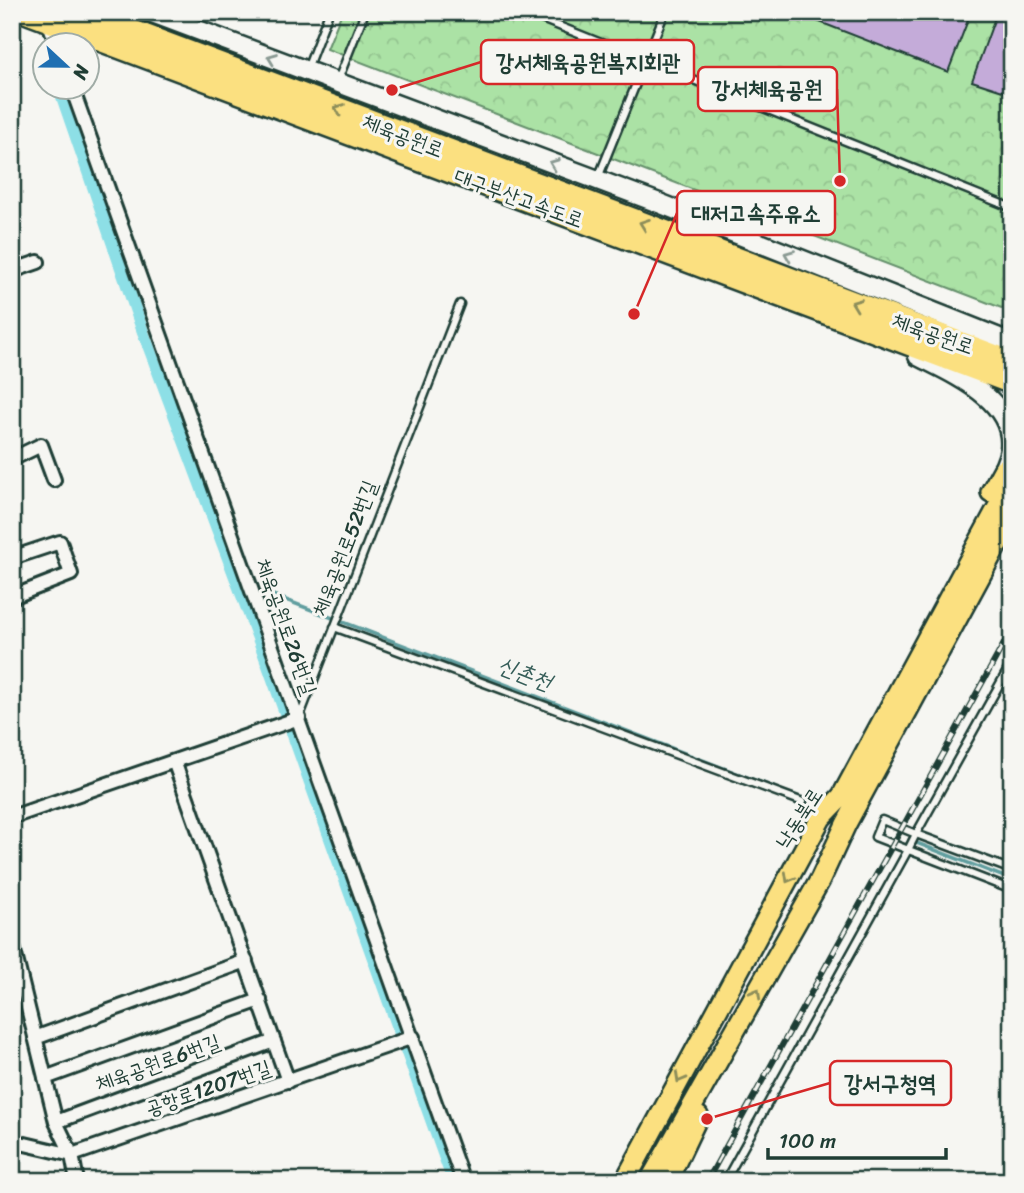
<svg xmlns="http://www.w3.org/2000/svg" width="1024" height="1193" font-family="Sriracha,'Poor Story',sans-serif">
<defs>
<pattern id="forest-crowns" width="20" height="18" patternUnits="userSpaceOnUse" patternTransform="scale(1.75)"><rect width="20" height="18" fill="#abe2a5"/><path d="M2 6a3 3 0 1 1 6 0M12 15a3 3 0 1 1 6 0" fill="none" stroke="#93c38f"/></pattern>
</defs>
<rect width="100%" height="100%" fill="#f6f6f2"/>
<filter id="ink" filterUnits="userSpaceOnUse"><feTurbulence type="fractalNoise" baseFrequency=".0143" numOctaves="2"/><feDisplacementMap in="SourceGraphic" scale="14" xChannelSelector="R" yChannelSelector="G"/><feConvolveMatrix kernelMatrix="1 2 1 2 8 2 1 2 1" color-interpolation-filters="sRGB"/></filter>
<g filter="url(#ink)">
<path fill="url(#forest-crowns)" stroke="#65906c" stroke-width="2" d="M342 12H1012V312L327 49Z"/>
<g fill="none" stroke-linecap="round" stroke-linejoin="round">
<path stroke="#619e9f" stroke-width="3.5" d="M236 581 244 584
M265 592 773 787
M909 840 1012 880"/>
<path stroke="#8ddfe6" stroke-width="12" d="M59 88 143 332 262 649 453 1181"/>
</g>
<path fill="#c4abd9" stroke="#1f3d34" stroke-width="2" d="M794 12H971L948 72Z
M997 12H1012V94L972 81Z"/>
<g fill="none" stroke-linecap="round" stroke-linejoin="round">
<g stroke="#1f3d34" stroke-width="11">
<path id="service" d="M524 12 1012 208
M307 69 329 12
M338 80 365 12
M598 178 665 12
M334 627 803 802
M1012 662 916 834 1012 870
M300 716 460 304
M725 1181 908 850 916 834 882 820 875 837 1012 890"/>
</g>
<g stroke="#1f3d34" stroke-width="18">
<path id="minor" d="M50 26 57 46
M72 88 463 1181
M12 271 38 262
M12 459 41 445 54 480
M12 558 60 542 71 574 12 597
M174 761 288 1081
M12 817 299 718
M12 943 56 1122 72 1155 77 1181
M35 1038 246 961
M45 1078 260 1000
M56 1122 274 1041
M12 1141 72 1155 413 1037"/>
</g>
<g stroke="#1f3d34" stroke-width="23">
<path id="secondary" d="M150 12 659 203 1012 343
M918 356C953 374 1016 400 1010 449 1009 456 1006 463 1003 470"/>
</g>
<g stroke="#1f3d34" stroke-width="24">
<path id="primary" d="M991 492 1003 470 1012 463
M625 1181 821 818 842 796 1012 481
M650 1181 820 880 846 824 1012 517
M667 1181 698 1116"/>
</g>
<g stroke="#1f3d34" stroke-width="28">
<path id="motorway" d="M28 12 1012 382
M80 12 1012 363"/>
</g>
<use href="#service" stroke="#f6f6f2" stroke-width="6"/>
<use href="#minor" stroke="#f6f6f2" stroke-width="12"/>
<use href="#secondary" stroke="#f6f6f2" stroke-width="18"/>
<use href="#primary" stroke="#fbe080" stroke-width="19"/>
<use href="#motorway" stroke="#fbe080" stroke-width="23"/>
<g stroke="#1f3d34" stroke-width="6">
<path id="rail" d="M707 1181 1012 629"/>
</g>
<use href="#rail" stroke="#f6f6f2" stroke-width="3.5" stroke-dasharray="10" stroke-linecap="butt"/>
</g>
<defs><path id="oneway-chevron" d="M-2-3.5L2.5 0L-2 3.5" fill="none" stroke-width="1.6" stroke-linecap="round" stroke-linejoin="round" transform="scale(1.75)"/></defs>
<g stroke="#8a9a93">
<use href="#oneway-chevron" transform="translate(272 58) rotate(-159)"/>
<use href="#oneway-chevron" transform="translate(554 164) rotate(-159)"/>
<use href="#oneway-chevron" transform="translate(789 255) rotate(-158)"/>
</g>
<g stroke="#8d8e5a">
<use href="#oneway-chevron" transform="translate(339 109) rotate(-159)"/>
<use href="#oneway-chevron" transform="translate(644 224) rotate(-160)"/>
<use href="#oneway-chevron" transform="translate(856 304) rotate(-159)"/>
<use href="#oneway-chevron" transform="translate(789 878) rotate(119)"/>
<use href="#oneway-chevron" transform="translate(756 993) rotate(-61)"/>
<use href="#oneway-chevron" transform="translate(680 1078) rotate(119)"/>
</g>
</g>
<g text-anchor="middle" stroke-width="6" stroke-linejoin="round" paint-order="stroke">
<g font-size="21" fill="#1f3d34" stroke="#f6f6f2">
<text transform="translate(403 136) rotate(21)" y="7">체육공원로</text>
<text transform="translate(519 198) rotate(20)" y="7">대구부산고속도로</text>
<text transform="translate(933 334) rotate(19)" y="7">체육공원로</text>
<text transform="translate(345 548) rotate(-69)" y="7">체육공원로52번길</text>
<text transform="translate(286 627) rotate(70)" y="7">체육공원로26번길</text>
<text transform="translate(799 818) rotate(-57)" y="7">낙동북로</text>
<text transform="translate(158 1063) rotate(-20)" y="7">체육공원로6번길</text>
<text transform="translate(208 1088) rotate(-19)" y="7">공항로1207번길</text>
</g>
<g font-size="23" font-style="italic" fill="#355d58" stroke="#f6f6f2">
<text transform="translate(525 673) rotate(21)" y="8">신촌천</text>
</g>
</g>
<path fill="none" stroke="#d62828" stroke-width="2.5" d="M392 90L481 62M840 181L837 89M634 314L677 213M707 1119L830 1083"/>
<g fill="#d62828" stroke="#f6f6f2" stroke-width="2.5">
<circle cx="392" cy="90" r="7"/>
<circle cx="840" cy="181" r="7"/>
<circle cx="634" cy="314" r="7"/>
<circle cx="707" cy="1119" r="7"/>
</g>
<g fill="#f6f6f2" stroke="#d62828" stroke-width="2.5">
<rect x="481" y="40" width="213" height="44" rx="7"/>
<rect x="698" y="67" width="139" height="44" rx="7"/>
<rect x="677" y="191" width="158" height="44" rx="7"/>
<rect x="830" y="1061" width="121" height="44" rx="7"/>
</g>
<g font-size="23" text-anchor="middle" font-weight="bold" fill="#1f3d34">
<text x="588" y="70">강서체육공원복지회관</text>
<text x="767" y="97">강서체육공원</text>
<text x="756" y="221">대저고속주유소</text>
<text x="890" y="1091">강서구청역</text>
</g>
<rect width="1024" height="1193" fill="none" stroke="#f6f6f2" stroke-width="42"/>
<rect x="21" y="21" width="982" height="1151" fill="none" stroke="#1f3d34" stroke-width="2.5" filter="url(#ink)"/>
<g transform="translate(66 66) rotate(112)"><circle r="33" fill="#f6f6f2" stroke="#a0aca6" stroke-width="2"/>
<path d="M0-5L12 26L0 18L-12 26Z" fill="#1f6fb2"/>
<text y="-10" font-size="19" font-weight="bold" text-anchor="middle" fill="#1f3d34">N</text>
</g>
<path d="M768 1148v10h178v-10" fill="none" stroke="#1f3d34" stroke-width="3.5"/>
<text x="779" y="1148" font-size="21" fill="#1f3d34" stroke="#f6f6f2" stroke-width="5" paint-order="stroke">100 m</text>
</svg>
